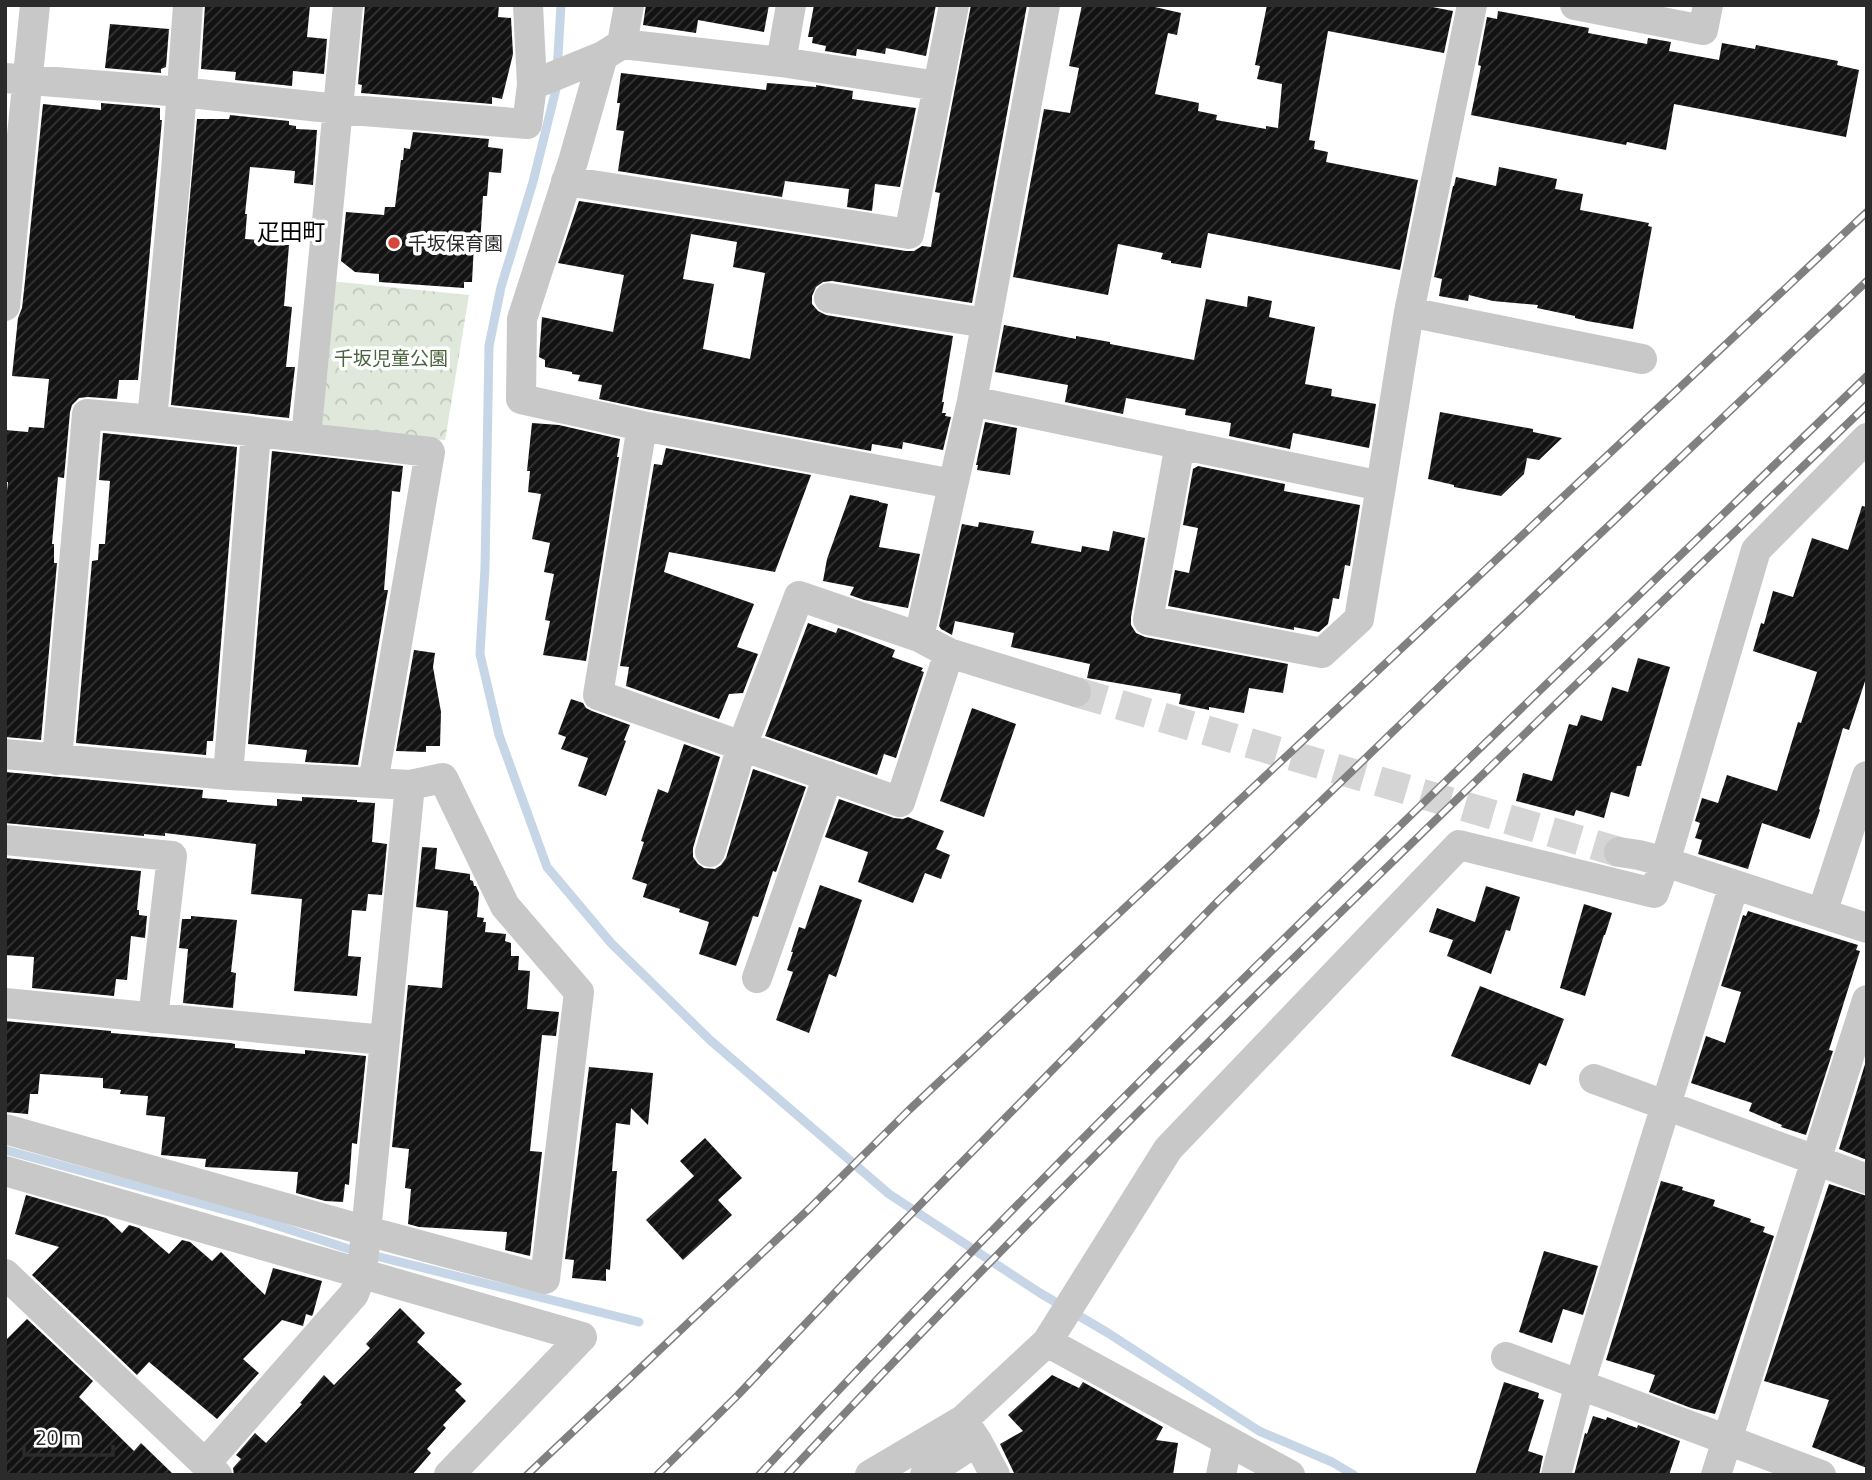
<svg xmlns="http://www.w3.org/2000/svg" width="1872" height="1480" font-family="'Titillium Web','Noto Sans JP',sans-serif">
<defs>
<pattern id="park-crowns" width="20" height="18" patternUnits="userSpaceOnUse" patternTransform="scale(1.75)"><rect width="20" height="18" fill="#dfe8da"/><path d="M2 6a3 3 0 1 1 6 0M12 15a3 3 0 1 1 6 0" fill="none" stroke="#c0c7bb"/></pattern>
<pattern id="building-hatch" width="6" height="6" patternUnits="userSpaceOnUse" patternTransform="scale(1.75)"><rect width="6" height="6" fill="#121212"/><path d="M-1 1l2-2M0 6l6-6M5 7l2-2" fill="none" stroke="#353535"/></pattern>
</defs>
<rect width="100%" height="100%" fill="#fff"/>
<path fill="url(#park-crowns)" d="M330 281 469 295 445 440 326 431 317 423Z"/>
<g fill="none" stroke-linecap="round" stroke-linejoin="round">
<path stroke="#c7d6e7" stroke-width="9" d="M561 5 556 89 533 182 501 287 489 346 485 568 480 654 499 735 547 867 611 943 710 1040 889 1194 1040 1293 1108 1333 1259 1431 1332 1462 1354 1475
M5 1150 254 1218 352 1250
M376 1256 639 1322"/>
</g>
<path fill="url(#building-hatch)" fill-rule="evenodd" d="M205 5H310L307 37 327 39 324 74 293 71 292 86 235 80 236 72 201 69Z
M365 5H499L498 17 511 18 513 54 502 99 492 97V104L361 93 362 85 358 84Z
M646 5H769L764 32 698 20 696 33 643 25Z
M814 5H936L926 56 886 48 885 54 857 49 856 56 825 51 826 46 812 43 813 37H808Z
M971 5H1027L972 303 832 281 823 282 816 287 812 296V304L818 311 826 315 953 336 942 402H944L942 413H946L945 416 951 417 943 450 903 442 902 449 872 444 871 451 646 409 599 399 602 385 578 381 580 375 572 374V372L545 367V360L539 357 542 317 613 332 624 275 558 263 579 201 906 251H914L922 246 931 247 940 193 935 192ZM691 234 737 242 733 267 765 273 750 359 703 349 714 284 683 279Z
M1082 5H1146L1181 13 1177 35 1168 33 1155 94 1199 103 1198 111 1217 115 1216 120 1266 129V126L1278 128 1282 84 1257 79 1260 66 1255 65 1267 5H1422L1453 11 1444 53 1328 31 1309 140 1315 141 1314 149 1328 152 1326 162 1418 180 1400 270 1208 233 1201 268 1171 263V261L1161 259 1163 253 1118 244 1108 295 1013 277 1044 109 1070 113 1079 68 1069 66Z
M1498 11 1589 28 1588 33 1647 44 1648 38 1671 42 1669 51 1719 60 1722 43 1755 49 1756 45 1838 61 1837 65 1859 70 1846 137 1674 104 1666 150 1627 142 1626 145 1471 115 1481 66 1478 65 1479 59 1487 17 1497 19Z
M110 24 169 29 166 67 161 69V73L105 68Z
M621 73 766 90 767 83 816 87V85L853 91 852 99 916 108 900 187 875 184 872 211 847 207 849 189 785 181 782 197 618 171 624 131 616 130 620 103H617Z
M101 103 160 108V120H162L138 380H119L117 399 88 397 79 398 72 405 70 412 64 478 58 477 52 544H54V563H57L41 740 5 737V509L8 482H5V430L28 432 29 427 44 428 49 379 12 376 18 318 22 308 25 281 43 104 101 110Z
M230 115 289 121V125L296 126V129L317 130 313 185 294 183 295 171 250 167 245 214H247L245 239 274 241V245H289L284 306 292 307 286 367H295L289 418 171 405 197 119H229Z
M413 132 489 139 488 147 503 149 501 173 489 172 487 196H483L480 245 474 244 472 282H464V288L379 282V274L355 272 341 261 346 212 384 215 385 207H395L401 160H403L404 148 410 149Z
M1499 167 1557 179 1555 189 1583 194 1580 210 1649 223 1648 226 1652 227 1633 329 1587 321 1575 318V316L1537 308 1538 305 1493 301 1469 295 1468 301 1439 296 1442 279 1434 277 1453 186H1454L1456 177 1496 186Z
M1248 296 1272 301 1269 317 1315 327 1305 384 1332 389 1331 396 1376 404 1369 448 1293 433 1290 449 1229 436 1231 423 1185 415 1186 409 1126 398 1123 414 1065 402 1068 385 995 372 1004 325 1076 339V336L1110 342V344L1194 360 1206 299 1247 307Z
M1440 412 1533 429V432L1562 438 1539 460 1527 458 1524 474 1501 496 1454 487V485L1428 479Z
M985 422 1017 428 1010 475 977 470 978 465H976Z
M532 423 559 425 620 439 617 457H619L586 661 543 655 550 621 545 620 554 574 544 572 550 543 532 539 541 494 528 492 530 471H527Z
M103 433 237 447 213 741H207L206 755 76 743 92 561 98 560 99 544H105L110 481 99 480Z
M666 448 811 475 775 572 669 552 664 572 754 604 737 647 758 654 743 693 729 694 719 719 626 686 629 667 620 666 654 464 662 465Z
M272 451 403 466 400 492 392 491 384 590H388L358 765 305 762 307 750 248 744Z
M1198 466 1285 484 1284 491 1360 505 1350 566 1345 565 1339 599 1333 598 1328 624 1319 632 1294 627V630L1168 606 1175 570 1189 573 1198 528 1183 525 1193 469Z
M850 495 879 501V502L888 504 879 547 920 554 908 608 864 600 850 595 854 587 823 581 827 559Z
M1862 506 1867 507V675L1849 730 1843 728 1819 809 1820 810 1810 839 1762 823 1748 869 1698 854 1702 840 1695 838 1700 823 1695 821 1702 798 1718 803 1727 775 1777 791 1798 722 1801 723 1817 672 1753 651 1761 623 1764 624 1773 591 1793 597 1812 538 1848 550Z
M979 522 1034 531 1031 543 1081 552 1082 546 1109 551 1113 531 1145 538 1131 617V625L1136 633 1145 637 1288 664 1283 693 1249 688 1244 713 1209 707V710L1179 704 1181 694 1087 678 1090 664 1011 647 1014 633 955 621 952 635 941 629 939 626 962 524 978 527Z
M808 623 836 633 838 628 847 631 895 650 892 657 923 668 921 671 924 672 896 758 884 754 877 775 765 736Z
M414 650 435 653 433 667 441 712 440 746H426V752L396 751Z
M1638 658 1670 667 1641 766H1637L1629 797 1611 792 1604 818 1576 810 1574 816 1516 801 1523 773 1552 781 1569 724 1577 726 1581 715 1602 721 1612 687 1628 692Z
M571 699 583 703 586 708 592 711 630 725 624 740 626 741 606 796 578 786 588 758 561 749 566 737 558 734Z
M972 708 1016 724 984 817 940 801Z
M684 744 720 757 693 848V857L698 864 704 868 715 869 721 865 726 858 753 769 806 787 776 872 773 871 758 917 753 916 736 966 699 954 709 922 679 912 680 909 643 897 647 884 632 879 644 842 641 841 658 789 668 793Z
M5 772 203 790 202 798 227 800V802L277 806V799L302 801V797L357 800V802L375 803 372 842 387 844 382 895 368 894 366 911 352 910 348 956 361 957 357 996 294 991 302 899 251 894 256 844 165 833V836L144 834V836L5 823Z
M839 799 894 818 903 819 908 817 944 831 936 849 950 855 941 879 925 873 913 903 858 882 868 852 825 837Z
M422 847 437 848 435 869 470 874V880L473 881 474 886H476L479 893 477 917 484 918 483 922H486L485 932 506 934 505 941 511 943V956H519L518 970 530 971 527 1009 559 1012 556 1036 542 1035 530 1151 542 1152 530 1256 505 1250 507 1232 419 1227 408 1224 411 1189 405 1188 409 1149 392 1147 408 985 442 988 448 911 416 907Z
M5 858 141 871 137 910H139V915L147 916 145 938 131 936 127 980 116 979 114 996 32 988 34 957 5 955Z
M820 885 862 900 836 977 829 974 809 1033 776 1020 793 972 787 970 793 952H791L799 927 805 929Z
M1486 886 1520 897 1510 931 1506 930 1491 974 1447 956 1453 940 1429 932 1437 908 1475 922Z
M1584 904 1612 913 1605 935H1604L1585 996 1560 988Z
M1748 911 1858 945 1856 950 1860 951 1829 1050 1833 1051 1806 1135 1781 1127 1782 1125 1749 1111 1752 1103 1691 1083 1706 1036 1725 1043 1741 992 1721 986 1743 915 1746 916Z
M191 916 237 920 231 972 236 973 233 1008 183 1003 188 949 179 948 182 919H191Z
M1480 986 1564 1019 1546 1066 1539 1063 1530 1085 1451 1056Z
M5 1021 111 1031V1033L230 1043 235 1044V1048L305 1054V1050L366 1056 357 1144 352 1143 349 1185 345 1184 343 1202 325 1201 296 1193 298 1172 205 1167 206 1159 161 1155 165 1117 146 1115 148 1096 120 1094 121 1090 103 1088V1078L40 1074 38 1094H30L28 1114 5 1112Z
M1866 1061H1867V1160L1839 1149Z
M589 1067 653 1073 648 1125 631 1108 630 1125 616 1123 612 1171H617L610 1270 606 1269V1281L572 1278 574 1260 565 1259Z
M705 1138 742 1178 718 1200 732 1215 683 1260 646 1220 694 1176 680 1161Z
M1661 1181 1683 1187 1682 1190 1715 1200 1713 1206 1751 1219 1750 1222 1765 1227 1763 1232 1774 1236 1715 1414 1691 1408 1649 1392 1655 1375 1606 1360Z
M1829 1184 1867 1196V1468L1812 1447 1829 1400 1764 1381Z
M26 1195 106 1218 122 1233 129 1225 139 1228 169 1254 182 1240 190 1242 212 1261 221 1252 265 1295 273 1268 322 1281 313 1314 312 1316 306 1314 303 1326 282 1320 243 1359 259 1373 217 1419 149 1362 137 1375 32 1275 59 1247 15 1234Z
M1544 1251 1598 1266 1583 1315 1563 1309 1552 1343 1519 1332Z
M400 1308 425 1333 417 1342 462 1384 455 1390 466 1401 443 1425 446 1428 427 1449 431 1453 412 1475H234L233 1468 241 1459 236 1455 255 1433 266 1443 302 1404 300 1403 324 1375 334 1385 370 1348 366 1344Z
M27 1319 93 1381 79 1397 134 1451 141 1443 174 1475H5V1341Z
M1052 1375 1079 1388 1083 1382 1163 1427 1156 1440 1178 1443 1173 1475H1015L1000 1444 1023 1431 1008 1415Z
M1504 1382 1539 1393 1538 1398 1544 1400 1528 1451 1543 1456 1539 1475H1475Z
M1593 1416 1606 1420 1607 1417 1637 1428 1638 1425 1680 1441 1669 1475H1574L1585 1433 1587 1434Z"/>
<g fill="none" stroke-linecap="round" stroke-linejoin="round">
<path stroke="#d5d5d5" stroke-width="30" stroke-dasharray="30 15" stroke-linecap="butt" d="M1076 692 1619 852"/>
<path stroke="#c8c8c8" stroke-width="30" d="M528 5 532 85
M1575 5 1703 30 1708 5
M622 44 629 5
M603 56 574 158 522 319 521 399 642 426 953 484
M781 62 791 5
M5 78 181 92 338 109 527 124 532 85 603 56 622 44 781 62 938 86
M566 181 909 234 954 5
M829 298 986 323
M5 306 35 5
M1409 312 1642 359
M972 401 1381 486 1409 312 1472 5
M152 420 176 171 188 5
M642 426 598 695 900 802 949 653 919 637 972 401 1045 5
M306 437 348 5
M1867 438 1756 550 1665 862 1867 928
M1180 444 1148 620 1322 653 1359 619 1381 486
M949 653 1076 692
M5 754 228 775 410 785 362 1273 354 1294 205 1464
M57 760 87 414 152 420 430 452 373 783
M228 775 256 432
M5 840 172 856 153 1018
M710 852 742 746 799 596 919 637
M1822 913 1867 776
M757 978 828 776
M5 1003 384 1040
M1594 1079 1867 1179
M5 1129 367 1231 545 1279 579 992 505 906 443 778 410 785
M5 1171 582 1337 449 1475
M5 1274 217 1475
M1047 1342 1168 1149 1459 845 1654 893 1665 862 1639 855 1619 852
M1506 1357 1821 1475
M963 1420 977 1441 995 1475
M870 1475 963 1420 1047 1342 1290 1475
M925 1475 977 1441
M1221 1475 1228 1441
M1556 1475 1580 1383 1734 885
M1716 1475 1867 1000"/>
<g stroke="#808080" stroke-width="8">
<path id="rail" d="M527 1475 810 1208 909 1110 1867 212
M657 1475 738 1395 865 1261 1218 901 1470 657 1867 281
M759 1475C1113 1094 1492 737 1867 376
M787 1475C1133 1104 1502 756 1867 405"/>
</g>
<use href="#rail" stroke="#fff" stroke-width="5" stroke-dasharray="16" stroke-linecap="butt"/>
</g>
<circle fill="#d6463a" stroke="#fff" stroke-width="2.5" cx="394" cy="243" r="7"/>
<g text-anchor="middle" stroke-width="7" stroke-linejoin="round" paint-order="stroke">
<g font-size="19" fill="#2b2b2b" stroke="#fff" text-anchor="start">
<text x="408" y="250">千坂保育園</text>
</g>
<g font-size="19" fill="#49633d" stroke="#fff">
<text x="391" y="365">千坂児童公園</text>
</g>
<g font-size="23" fill="#000" stroke="#fff">
<text x="291" y="240">疋田町</text>
</g>
</g>
<rect width="1872" height="1480" fill="none" stroke="#2b2b2b" stroke-width="14"/>
<path d="M24 1445v10h89v-10" fill="none" stroke="#2b2b2b" stroke-width="3.5"/>
<text x="35" y="1445" font-size="21" fill="#2b2b2b" stroke="#ffffff" stroke-width="5" paint-order="stroke">20 m</text>
</svg>
